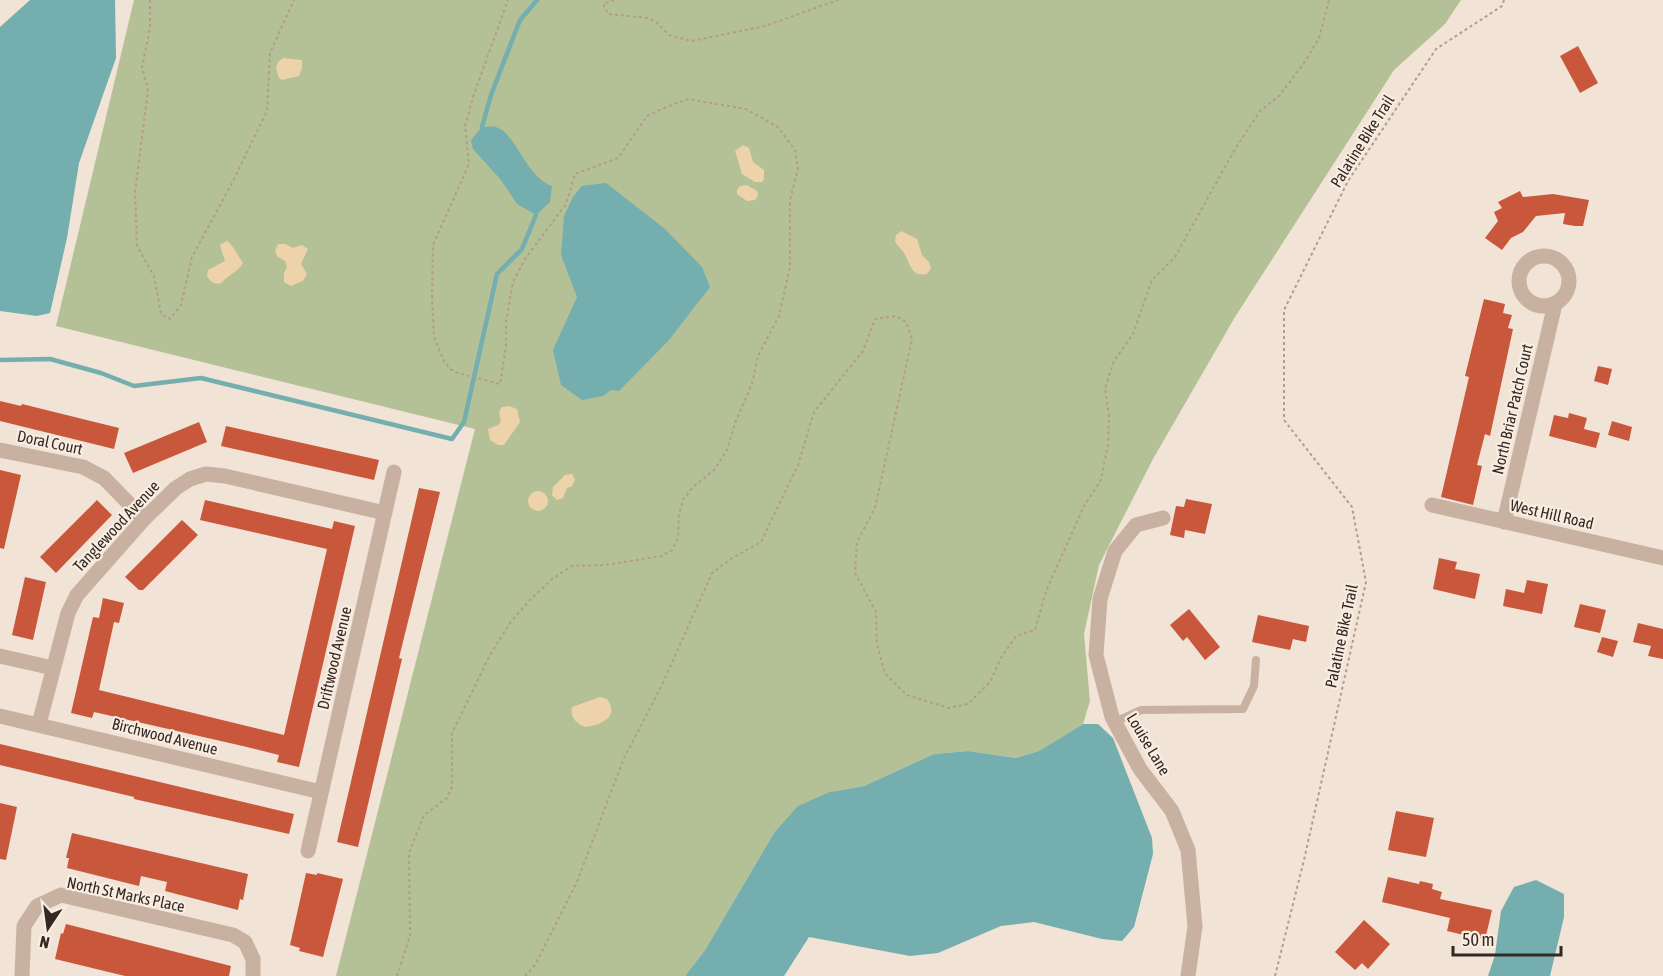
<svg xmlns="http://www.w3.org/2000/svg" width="1663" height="976" font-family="'Asap Condensed',sans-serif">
<rect width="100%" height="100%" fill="#f1e3d5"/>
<path fill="#b4c096" d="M134 0H1461L1445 24 1394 70 1235 317 1153 459 1099 565 1084 634 1090 701 1083 724 1039 751 1016 758 968 751 934 754 864 786 830 792 774 833 705 950 685 976H336L475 429 56 326Z"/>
<path fill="#eed3aa" d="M283 58 302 60V68L299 76 282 80 279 78 276 68 278 62Z
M743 145 749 148 753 162 764 170V179L762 182H755L742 174 735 151Z
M747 185 757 191 758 195 755 200 747 201 737 194V190L740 186Z
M901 231 917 239 922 255 929 262 931 268 927 274C911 277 911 265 904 253 901 248 897 246 895 241L896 235Z
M227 241C234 246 238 256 243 263 238 272 228 275 221 283 214 285 211 282 207 276L208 270 225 261 220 245Z
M278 244H285L293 248 302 245 308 249 301 264 307 274 303 281 291 286 284 282V273L287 267 285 261 278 257 275 251Z
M509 406 517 409 520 422 504 445H498L490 440 488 429 498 425 501 422 499 412 502 407Z
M572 474 575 479 572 486 567 488 563 498 557 500 552 495 553 487 565 475Z
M528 501a10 10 0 1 1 20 0a10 10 0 1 1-20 0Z
M600 697 607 699C620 717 601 725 585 727 576 723 570 718 572 707Z"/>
<path fill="#74aeae" d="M30 0H115L116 58 79 163 67 238 50 313 37 316 0 311V27Z
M482 127C486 127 492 126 496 127 516 133 525 176 552 186L550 202 536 215 517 204 501 180 473 149 471 140Z
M606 183 665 229 702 267 710 287 669 340 619 391 611 390 603 396 582 400 561 385 553 350 577 297 561 255 564 216 573 197 582 186Z
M1083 724H1098L1113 738 1152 838 1153 854 1134 927 1122 941 1102 939 1034 922 1001 926 938 953 910 956 809 937 784 976H685L705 950 774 833 798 806 830 792 864 786 934 754 968 751 1016 758 1039 751Z
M1536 880 1564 894V917L1550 976H1488L1495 955 1501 911 1514 887Z"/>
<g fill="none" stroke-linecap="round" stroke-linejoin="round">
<path stroke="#74aeae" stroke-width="4.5" d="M482 127 491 95 520 20 537 0
M0 360 50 359 101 373 134 386 201 378 452 439 464 422 497 274 522 249 536 215"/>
</g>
<path fill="#c9573c" d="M1578 46 1598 83 1580 93 1560 56Z
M1520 191 1523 197 1553 194 1589 200 1583 226H1575L1563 224 1565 213 1536 216 1523 232 1511 238 1502 250 1485 238 1498 221 1494 212 1502 208 1498 202Z
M1484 299 1505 304 1503 313 1512 315 1508 328 1513 329 1490 436 1485 434 1477 465 1482 466 1473 505 1441 497 1469 377 1465 376Z
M1598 366 1612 369 1608 385 1594 381Z
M0 401 21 406 22 404 119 428 114 449 0 421Z
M1569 413 1587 418 1584 429 1600 433 1596 448 1549 436 1554 415 1568 418Z
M1612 421 1632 427 1629 441 1608 435Z
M199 422 207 442 133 473 124 453Z
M226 426 379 460 374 480 221 446Z
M0 470 21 475 4 549 0 548Z
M419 488 440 492 399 658 402 659 358 847 337 842Z
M1186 499 1212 504 1205 534 1185 530 1184 538 1170 535 1176 506 1184 507Z
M97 500 112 515 56 573 40 557Z
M205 500 332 529 334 521 355 526 299 767 277 762 279 755 247 747 94 712 92 718 71 713 93 617 99 618 103 598 124 603 119 623 114 622 99 690 284 735 327 549 200 520Z
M182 520 198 535 143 590H139L125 577Z
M1439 558 1457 562 1455 569 1480 574 1475 599 1433 589Z
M25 577 46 582 33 640 12 635Z
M1527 580 1548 584 1542 614 1503 606 1506 589 1524 593Z
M1580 604 1606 610 1600 633 1574 627Z
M1189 609 1220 647 1205 660 1187 637 1183 641 1170 625Z
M1258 615 1309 626 1306 642 1293 639 1290 650 1252 642Z
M1638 623 1663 629V659L1648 656 1651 646 1633 642Z
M1602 637 1618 641 1613 657 1597 652Z
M0 744 294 814 289 834 134 799V797L0 765Z
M0 803 17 807 6 860 0 859Z
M1396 811 1434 818 1426 857 1388 850Z
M72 833 248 874 243 900 240 899 238 910 165 891 167 882 141 876 139 886 67 868 69 858H66Z
M306 873 317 875V873L343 879 323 957 299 951 300 948 290 945Z
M1388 877 1419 884 1420 881 1433 884 1432 889 1442 892 1440 899 1492 910 1485 940 1447 931 1450 918 1382 902Z
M1364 920 1390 944 1368 969 1362 963 1355 970 1335 952Z
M66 924 231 966 229 976H125L55 959 61 933 63 934Z"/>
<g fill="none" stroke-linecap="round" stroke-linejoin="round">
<path stroke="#b49b8c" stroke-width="2" stroke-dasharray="3 3" stroke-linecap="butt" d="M150 0V28L142 67 148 90 135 192 137 246 154 276 161 314 170 319 181 305 192 257 232 183 267 111 270 53 294 0
M614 0 603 4 608 14 648 18 657 23 669 35 692 41 765 26 838 0
M397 976 410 936 409 853 424 815 447 798 452 787V733L490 655 510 623 528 602 552 579 572 566 605 565 637 560 662 556 672 550 678 537 679 514 683 500 692 488 714 470 727 450 735 423 752 384 758 356 779 316 790 267V200L798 169 795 150 778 127 746 109 688 99 666 107 647 116 618 158 575 174 566 204 525 259 513 282 506 321V346L500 384 458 373 450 369 444 361 434 337 432 297 433 245 469 164 465 126 474 94 508 0
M525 976 535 965 577 882 624 758 662 685 712 573 732 558 761 542 798 465 814 412 863 351 875 319 896 316 906 322 912 339 875 508 857 542 855 573 876 612 877 644 885 674 907 695 949 708 968 704 990 682 1001 658 1016 636 1035 630 1046 591 1084 506 1101 480 1108 444 1109 417 1105 388 1114 361 1133 334 1152 280 1175 257 1235 149 1260 111 1279 96 1304 63 1319 38 1329 0
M1275 976 1304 860 1366 582 1352 507 1284 420V310L1348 181 1436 49 1502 6 1504 0"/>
<path stroke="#c9b1a2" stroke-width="8" d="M1115 722 1141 710 1243 709 1254 686 1256 660"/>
<path stroke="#c9b1a2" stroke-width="15" d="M1519 281a25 25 0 1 1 50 0a25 25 0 1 1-50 0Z
M0 450 83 467 104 478 144 519
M1432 505 1663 558
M1163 518 1136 525 1115 551 1100 599 1096 655 1112 717 1140 769 1172 811 1188 850 1195 926 1188 976
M1504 522 1555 304
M0 656 53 668
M0 716 321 792
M39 724 68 613 77 595 144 519 176 488 190 479 206 474 225 476 385 513
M308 851 394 472
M22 976 24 926 37 906 61 895 233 935 245 942 253 959V976"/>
</g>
<g text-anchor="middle" stroke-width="4.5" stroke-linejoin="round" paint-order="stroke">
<g font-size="16" fill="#332824" stroke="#f9ede1">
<text transform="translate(1362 141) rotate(-58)" y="6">Palatine Bike Trail</text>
<text transform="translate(1512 409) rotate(-77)" y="6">North Briar Patch Court</text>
<text transform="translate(50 442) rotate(12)" y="6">Doral Court</text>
<text transform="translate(1552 514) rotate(13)" y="6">West Hill Road</text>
<text transform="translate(116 526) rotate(-47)" y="6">Tanglewood Avenue</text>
<text transform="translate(1341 636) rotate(-78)" y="6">Palatine Bike Trail</text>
<text transform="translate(334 658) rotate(-77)" y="6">Driftwood Avenue</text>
<text transform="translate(165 736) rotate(14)" y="6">Birchwood Avenue</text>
<text transform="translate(1149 744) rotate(59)" y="6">Louise Lane</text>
<text transform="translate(126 894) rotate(12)" y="6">North St Marks Place</text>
</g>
</g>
<g transform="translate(48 928) rotate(193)" stroke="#f9ede1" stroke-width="4.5" paint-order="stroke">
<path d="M0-4.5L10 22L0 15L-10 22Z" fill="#332824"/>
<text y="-9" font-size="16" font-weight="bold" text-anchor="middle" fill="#332824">N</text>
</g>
<path d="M1453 946v9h108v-9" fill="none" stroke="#332824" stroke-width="3"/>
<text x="1462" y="946" font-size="18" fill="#332824" stroke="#f9ede1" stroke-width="4.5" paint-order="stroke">50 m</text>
</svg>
